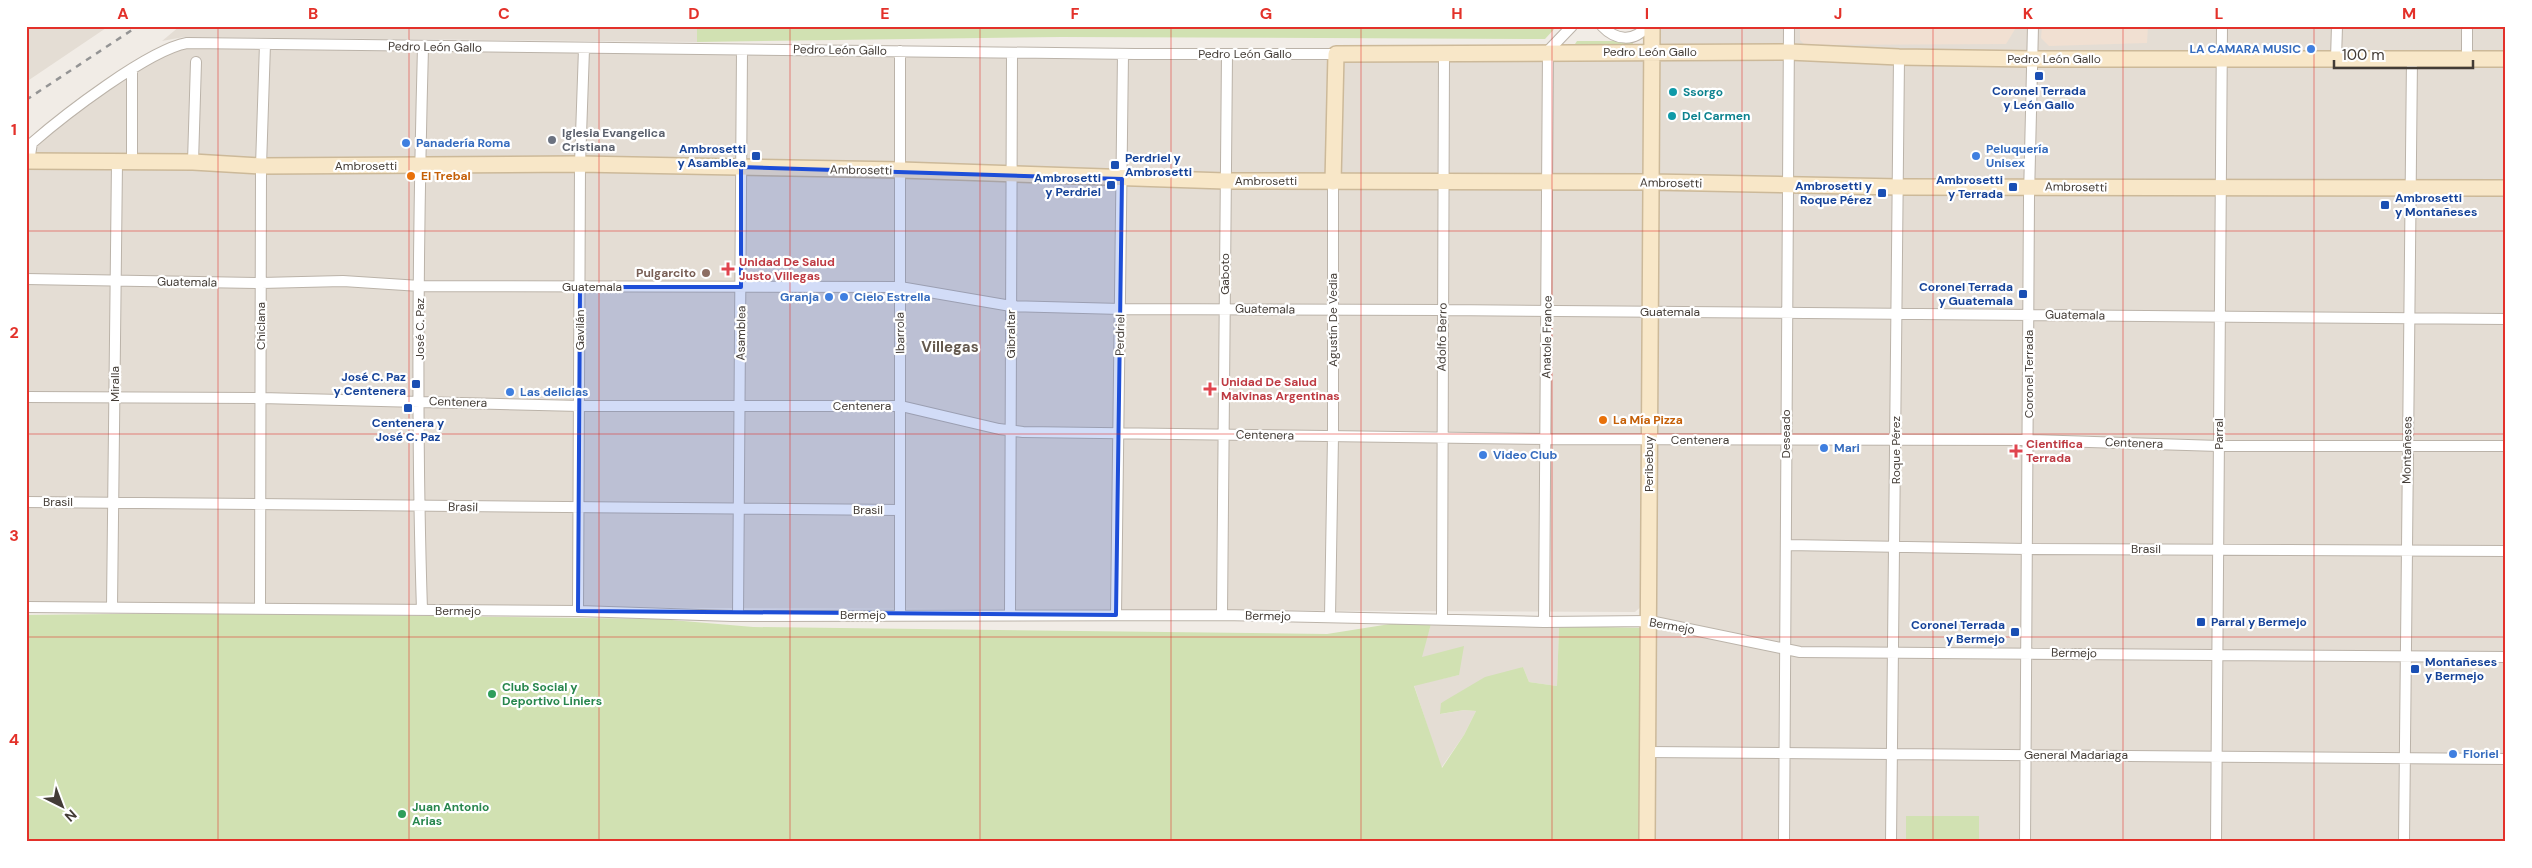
<svg xmlns="http://www.w3.org/2000/svg" width="2532" height="868" font-family="'DM Sans',sans-serif">
<rect width="100%" height="100%" fill="#f1ece6"/>
<path fill="#e4ddd4" d="M26 26H109L26 82Z
M180 26H697V42L184 37 162 41Z
M1658 26H2506V181L1665 178 1657 173Z
M184 45 1646 57 1644 604 1635 612 26 605V163L35 146 103 93 154 58Z
M1658 189 2506 192V842H1653Z
M1431 624 1559 626 1557 686 1529 682 1523 667 1441 703V714L1464 710 1476 711 1464 735 1441 768 1414 685 1459 675 1421 657Z"/>
<path fill="#f1e0d2" d="M1800 26H2017L2006 44 1805 45 1800 40Z
M2042 26H2148L2147 43 2049 46 2041 38Z"/>
<path fill="#d1e1b2" d="M697 26H1557L1545 39 1061 37 697 42Z
M1577 41H1632L1633 44 1632 47H1577L1575 44Z
M199 613 660 619 753 627 1327 634 1390 624H1431L1422 657 1464 646 1459 675 1414 686 1442 768 1464 735 1476 711 1464 710 1440 714 1441 703 1485 677 1523 667 1529 682 1557 686 1559 626 1645 628 1642 842H26V615Z
M1906 816H1979V842H1906Z"/>
<g fill="none" stroke-linecap="round" stroke-linejoin="round">
<g stroke="#bbb3a9" stroke-width="12">
<path id="street" d="M1602 26C1615 40 1634 43 1647 26
M900 51V614
M2467 58V26
M2336 59 2337 26
M29 161 32 143C63 116 148 50 187 43L1135 54H1336
M132 161V70
M193 162 196 62
M26 279 261 283 343 281 420 286 900 287 1011 306 1121 309 1443 310 2506 319
M26 397 261 398 580 406H901L999 429 1023 432 1546 439 2028 440 2219 446H2506
M26 502 900 510
M1787 545 2027 549 2506 551
M26 607 578 611 732 616 1222 615 1544 622 1650 621 1800 652 2506 657
M112 607 117 162
M260 608 261 166 265 44
M422 610C416 423 418 235 423 47
M578 611 580 164 584 49
M1010 615 1012 53
M1116 615 1123 54
M1222 615 1227 54
M738 616 742 50
M1330 617 1333 436V182
M1442 619 1444 54
M1544 622 1548 51 1572 26
M1647 752 2506 759
M1784 842 1789 26
M1891 842 1899 57
M2025 842 2029 197 2033 26
M2216 842 2222 26
M2404 842 2412 58"/>
</g>
<g stroke="#ccb999" stroke-width="18">
<path id="secondary" d="M26 161 193 162 261 166 580 164 901 170 1225 181 1651 182 1899 187 2506 188
M1333 182 1336 54 1789 52 1899 57 2032 59H2506
M1647 842 1652 26"/>
</g>
<use href="#street" stroke="#fff" stroke-width="10"/>
<use href="#secondary" stroke="#f8e7c8" stroke-width="15"/>
<path stroke="#949494" stroke-width="2.5" stroke-dasharray="6 6" stroke-linecap="butt" d="M26 100 138 26"/>
</g>
<path fill="#1d4ed8" fill-opacity="0.2" stroke="#1d4ed8" stroke-width="4" stroke-linejoin="round" d="M741 167 1122 179 1116 615 578 611 580 287H741Z"/>
<path fill="none" stroke="#e3312a" stroke-width="1" stroke-opacity="0.55" d="M218 26V842M409 26V842M599 26V842M790 26V842M980 26V842M1171 26V842M1361 26V842M1552 26V842M1742 26V842M1933 26V842M2123 26V842M2314 26V842M26 231H2506M26 434H2506M26 637H2506"/>
<g fill="#3f7fe0" stroke="#fff" stroke-width="2">
<circle cx="2311" cy="49" r="5"/>
<circle cx="406" cy="143" r="5"/>
<circle cx="1976" cy="156" r="5"/>
<circle cx="829" cy="297" r="5"/>
<circle cx="844" cy="297" r="5"/>
<circle cx="510" cy="392" r="5"/>
<circle cx="1824" cy="448" r="5"/>
<circle cx="1483" cy="455" r="5"/>
<circle cx="2453" cy="754" r="5"/>
</g>
<g fill="#1a4fb4" stroke="#fff" stroke-width="2">
<rect x="2034" y="71" width="10" height="10" rx="2.5"/>
<rect x="751" y="151" width="10" height="10" rx="2.5"/>
<rect x="1110" y="160" width="10" height="10" rx="2.5"/>
<rect x="1106" y="180" width="10" height="10" rx="2.5"/>
<rect x="2008" y="182" width="10" height="10" rx="2.5"/>
<rect x="1877" y="188" width="10" height="10" rx="2.5"/>
<rect x="2380" y="200" width="10" height="10" rx="2.5"/>
<rect x="2018" y="289" width="10" height="10" rx="2.5"/>
<rect x="411" y="379" width="10" height="10" rx="2.5"/>
<rect x="403" y="403" width="10" height="10" rx="2.5"/>
<rect x="2196" y="617" width="10" height="10" rx="2.5"/>
<rect x="2010" y="627" width="10" height="10" rx="2.5"/>
<rect x="2410" y="664" width="10" height="10" rx="2.5"/>
</g>
<g fill="#0f9aa8" stroke="#fff" stroke-width="2">
<circle cx="1673" cy="92" r="5"/>
<circle cx="1672" cy="116" r="5"/>
</g>
<circle fill="#6b7280" stroke="#fff" stroke-width="2" cx="552" cy="140" r="5"/>
<g fill="#e8710a" stroke="#fff" stroke-width="2">
<circle cx="411" cy="176" r="5"/>
<circle cx="1603" cy="420" r="5"/>
</g>
<g fill="#e0444e" stroke="#fff" stroke-width="2">
<path d="M725.5 261.5h5v5h5v5h-5v5h-5v-5h-5v-5h5z"/>
<path d="M1207.5 381.5h5v5h5v5h-5v5h-5v-5h-5v-5h5z"/>
<path d="M2013.5 443.5h5v5h5v5h-5v5h-5v-5h-5v-5h5z"/>
</g>
<circle fill="#8d6e63" stroke="#fff" stroke-width="2" cx="706" cy="273" r="5"/>
<g fill="#2e9e5b" stroke="#fff" stroke-width="2">
<circle cx="492" cy="694" r="5"/>
<circle cx="402" cy="814" r="5"/>
</g>
<g text-anchor="middle" stroke-width="4.5" stroke-linejoin="round" paint-order="stroke">
<g font-size="12" fill="#433c36" stroke="#fff">
<text transform="translate(435 47) rotate(1)" y="4">Pedro León Gallo</text>
<text transform="translate(840 50) rotate(1)" y="4">Pedro León Gallo</text>
<text x="1650" y="56">Pedro León Gallo</text>
<text x="1245" y="58">Pedro León Gallo</text>
<text x="2054" y="63">Pedro León Gallo</text>
<text x="366" y="170">Ambrosetti</text>
<text transform="translate(861 170) rotate(1)" y="4">Ambrosetti</text>
<text x="1266" y="185">Ambrosetti</text>
<text transform="translate(1671 183) rotate(1)" y="4">Ambrosetti</text>
<text transform="translate(2076 187) rotate(1)" y="4">Ambrosetti</text>
<text transform="translate(1225 274) rotate(-90)" y="4">Gaboto</text>
<text transform="translate(187 282) rotate(1)" y="4">Guatemala</text>
<text x="592" y="291">Guatemala</text>
<text transform="translate(1265 309) rotate(1)" y="4">Guatemala</text>
<text x="1670" y="316">Guatemala</text>
<text transform="translate(2075 315) rotate(1)" y="4">Guatemala</text>
<text transform="translate(1333 320) rotate(-90)" y="4">Agustín De Vedia</text>
<text transform="translate(261 326) rotate(-90)" y="4">Chiclana</text>
<text transform="translate(420 329) rotate(-90)" y="4">José C. Paz</text>
<text transform="translate(580 330) rotate(-90)" y="4">Gavilán</text>
<text transform="translate(741 333) rotate(-89)" y="4">Asamblea</text>
<text transform="translate(900 333) rotate(-91)" y="4">Ibarrola</text>
<text transform="translate(1011 334) rotate(-90)" y="4">Gibraltar</text>
<text transform="translate(1120 335) rotate(-89)" y="4">Perdriel</text>
<text transform="translate(1442 337) rotate(-89)" y="4">Adolfo Berro</text>
<text transform="translate(1547 337) rotate(-89)" y="4">Anatole France</text>
<text transform="translate(2029 374) rotate(-90)" y="4">Coronel Terrada</text>
<text transform="translate(115 384) rotate(-90)" y="4">Miralla</text>
<text transform="translate(458 402) rotate(2)" y="4">Centenera</text>
<text x="862" y="410">Centenera</text>
<text transform="translate(1786 434) rotate(-90)" y="4">Deseado</text>
<text transform="translate(2219 434) rotate(-90)" y="4">Parral</text>
<text transform="translate(1265 435) rotate(1)" y="4">Centenera</text>
<text x="1700" y="444">Centenera</text>
<text transform="translate(2134 443) rotate(2)" y="4">Centenera</text>
<text transform="translate(1896 450) rotate(-90)" y="4">Roque Pérez</text>
<text transform="translate(2407 450) rotate(-89)" y="4">Montañeses</text>
<text transform="translate(1649 464) rotate(-90)" y="4">Peribebuy</text>
<text x="58" y="506">Brasil</text>
<text transform="translate(463 507) rotate(1)" y="4">Brasil</text>
<text x="868" y="514">Brasil</text>
<text x="2146" y="553">Brasil</text>
<text x="458" y="615">Bermejo</text>
<text x="863" y="619">Bermejo</text>
<text transform="translate(1268 616) rotate(1)" y="4">Bermejo</text>
<text transform="translate(1672 626) rotate(10)" y="4">Bermejo</text>
<text transform="translate(2074 653) rotate(1)" y="4">Bermejo</text>
<text x="2076" y="759">General Madariaga</text>
</g>
<g font-size="12" font-weight="bold" fill="#366cbe" stroke="#fff" text-anchor="start">
<text x="2301" y="53" text-anchor="end">LA CAMARA MUSIC</text>
<text x="416" y="147">Panadería Roma</text>
<text x="1986" y="153">Peluquería<tspan x="1986" dy="14">Unisex</tspan></text>
<text x="819" y="301" text-anchor="end">Granja</text>
<text x="854" y="301">Cielo Estrella</text>
<text x="520" y="396">Las delicias</text>
<text x="1834" y="452">Mari</text>
<text x="1493" y="459">Video Club</text>
<text x="2463" y="758">Floriel</text>
</g>
<g font-size="12" font-weight="bold" fill="#164399" stroke="#fff" text-anchor="end">
<text x="2039" y="95" text-anchor="middle">Coronel Terrada<tspan x="2039" dy="14">y León Gallo</tspan></text>
<text x="746" y="153">Ambrosetti<tspan x="746" dy="14">y Asamblea</tspan></text>
<text x="1125" y="162" text-anchor="start">Perdriel y<tspan x="1125" dy="14">Ambrosetti</tspan></text>
<text x="1101" y="182">Ambrosetti<tspan x="1101" dy="14">y Perdriel</tspan></text>
<text x="2003" y="184">Ambrosetti<tspan x="2003" dy="14">y Terrada</tspan></text>
<text x="1872" y="190">Ambrosetti y<tspan x="1872" dy="14">Roque Pérez</tspan></text>
<text x="2395" y="202" text-anchor="start">Ambrosetti<tspan x="2395" dy="14">y Montañeses</tspan></text>
<text x="2013" y="291">Coronel Terrada<tspan x="2013" dy="14">y Guatemala</tspan></text>
<text x="406" y="381">José C. Paz<tspan x="406" dy="14">y Centenera</tspan></text>
<text x="408" y="427" text-anchor="middle">Centenera y<tspan x="408" dy="14">José C. Paz</tspan></text>
<text x="2211" y="626" text-anchor="start">Parral y Bermejo</text>
<text x="2005" y="629">Coronel Terrada<tspan x="2005" dy="14">y Bermejo</tspan></text>
<text x="2425" y="666" text-anchor="start">Montañeses<tspan x="2425" dy="14">y Bermejo</tspan></text>
</g>
<g font-size="12" font-weight="bold" fill="#0d838f" stroke="#fff" text-anchor="start">
<text x="1683" y="96">Ssorgo</text>
<text x="1682" y="120">Del Carmen</text>
</g>
<g font-size="12" font-weight="bold" fill="#5b616d" stroke="#fff" text-anchor="start">
<text x="562" y="137">Iglesia Evangelica<tspan x="562" dy="14">Cristiana</tspan></text>
</g>
<g font-size="12" font-weight="bold" fill="#c56008" stroke="#fff" text-anchor="start">
<text x="421" y="180">El Trebal</text>
<text x="1613" y="424">La Mía Pizza</text>
</g>
<g font-size="12" font-weight="bold" fill="#be3a42" stroke="#fff" text-anchor="start">
<text x="739" y="266">Unidad De Salud<tspan x="739" dy="14">Justo Villegas</tspan></text>
<text x="1221" y="386">Unidad De Salud<tspan x="1221" dy="14">Malvinas Argentinas</tspan></text>
<text x="2026" y="448">Cientifica<tspan x="2026" dy="14">Terrada</tspan></text>
</g>
<g font-size="12" font-weight="bold" fill="#785e54" stroke="#fff" text-anchor="end">
<text x="696" y="277">Pulgarcito</text>
</g>
<g font-size="12" font-weight="bold" fill="#27864d" stroke="#fff" text-anchor="start">
<text x="502" y="691">Club Social y<tspan x="502" dy="14">Deportivo Liniers</tspan></text>
<text x="412" y="811">Juan Antonio<tspan x="412" dy="14">Arias</tspan></text>
</g>
<g font-size="15" font-weight="bold" fill="#64594e" stroke="#fff">
<text x="950" y="352">Villegas</text>
</g>
</g>
<rect width="2532" height="868" fill="none" stroke="#ffffff" stroke-width="55"/>
<g transform="translate(62 806) rotate(138)" stroke="#ffffff" stroke-width="4" paint-order="stroke">
<path d="M0-4L9 19L0 12L-9 19Z" fill="#433c36"/>
<text y="-8" font-size="14" font-weight="bold" text-anchor="middle" fill="#433c36">N</text>
</g>
<path d="M2334 60v8h139v-8" fill="none" stroke="#433c36" stroke-width="2.5"/>
<text x="2342" y="60" font-size="15" fill="#433c36" stroke="#ffffff" stroke-width="4" paint-order="stroke">100 m</text>
<rect x="28" y="28" width="2476" height="812" fill="none" stroke="#e3312a" stroke-width="2"/>
<g font-size="16" text-anchor="middle" font-weight="bold" fill="#e3312a">
<text x="123" y="19">A</text>
<text x="313" y="19">B</text>
<text x="504" y="19">C</text>
<text x="694" y="19">D</text>
<text x="885" y="19">E</text>
<text x="1075" y="19">F</text>
<text x="1266" y="19">G</text>
<text x="1457" y="19">H</text>
<text x="1647" y="19">I</text>
<text x="1838" y="19">J</text>
<text x="2028" y="19">K</text>
<text x="2219" y="19">L</text>
<text x="2409" y="19">M</text>
<text x="14" y="135">1</text>
<text x="14" y="338">2</text>
<text x="14" y="541">3</text>
<text x="14" y="745">4</text>
</g>
</svg>
